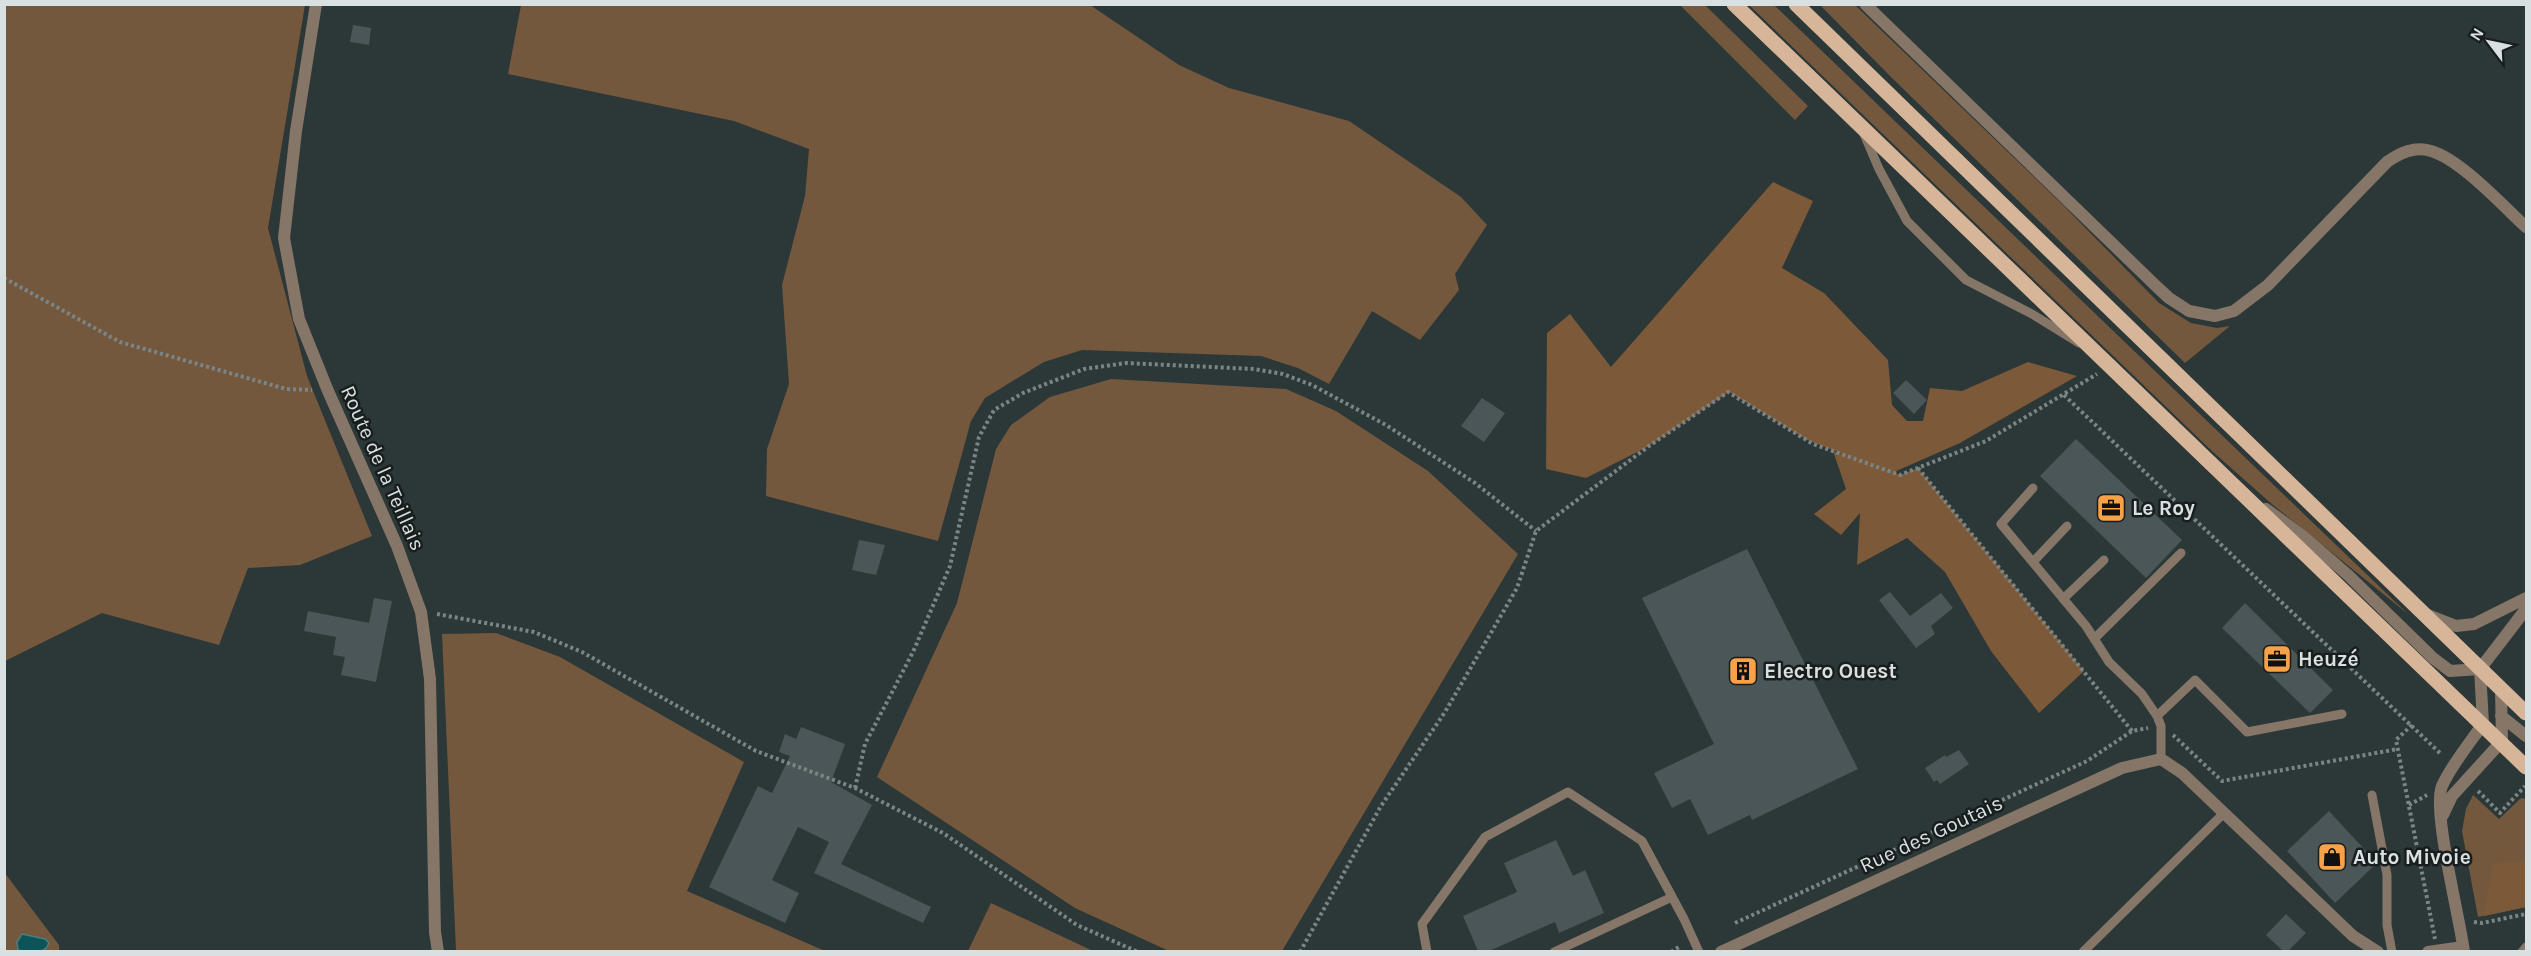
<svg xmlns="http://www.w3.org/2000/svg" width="2531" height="956" font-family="Karla,sans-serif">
<rect width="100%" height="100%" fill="#2c3738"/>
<path fill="#73583e" d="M5 4 305 5 268 228 307 376 372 536 300 565 248 568 219 645 102 613 5 661Z
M521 5H1090L1179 65 1229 88 1349 121 1461 197 1487 225 1455 274 1459 290 1420 340 1372 311 1329 384 1298 368 1261 356 1082 350 1044 362 985 398 971 421 938 541 766 496 767 449 789 384 782 285 805 196 809 149 734 121 508 74Z
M1680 5H1705L1808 106 1795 120Z
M1749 5H1774L2408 614 2273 505 2213 452Z
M1820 5H1855L2063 205 2159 303 2191 323 2217 328 2230 326 2185 363 1891 77Z
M1111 379 1286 389 1336 411 1428 471 1518 554 1282 951H1169L1075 908 877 777 957 603 996 449 1011 425 1050 397Z
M496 633 560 657 744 762 687 891 825 951H456L442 634Z
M2473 795 2499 819 2521 798 2526 799V907L2478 917 2462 831 2466 809Z
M4 872 59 945V951H5Z
M991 903 1093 951H968Z"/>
<path fill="#7c5a39" d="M1773 182 1813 201 1782 268 1824 293 1888 360 1892 405 1907 421H1923L1930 388 1962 391 2028 362 2077 376 1960 443 1894 472 1900 475 1918 468 2084 671 2039 713 1991 651 1945 572 1907 538 1857 565 1860 513 1841 535 1814 514 1846 489 1833 451 1846 455 1807 440 1729 392 1649 446 1586 478 1546 469 1547 333 1570 314 1611 367Z
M2526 861V907L2484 916 2493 863Z"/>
<path fill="#0d5459" stroke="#4a7e82" stroke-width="1.5" d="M22 934 45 939 49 943C45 955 29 953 18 950L17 942Z"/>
<path fill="#4a5657" d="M353 25 371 28 369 45 350 42Z
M1906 380 1927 400 1914 414 1893 393Z
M1482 398 1505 413 1484 442 1461 426Z
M2076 439 2182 540 2146 578 2040 476Z
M859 540 885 545 876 575 852 570Z
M1747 549 1858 769 1752 820 1750 815 1708 835 1690 799 1672 808 1654 773 1714 744 1642 598Z
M1890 592 1910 616 1941 593 1953 608 1931 626 1935 634 1916 648 1879 600Z
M374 598 392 601 376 682 341 675 345 657 333 655 336 637 304 631 308 611 369 623Z
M2245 603 2333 690 2310 713 2222 628Z
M801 727 845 744 831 782 872 805 841 864 931 907 923 923 814 873 829 842 798 827 772 880 799 893 785 923 709 887 758 786 772 793 790 756 779 752 785 734 796 739Z
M1959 750 1969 764 1940 784 1937 780 1934 782 1925 768 1945 755 1946 757Z
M2329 811 2377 863 2335 903 2287 851Z
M1556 840 1573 876 1585 870 1604 913 1559 933 1555 922 1489 951H1478L1463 916 1517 892 1504 863Z
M2286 914 2306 933 2288 951H2283L2266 935Z"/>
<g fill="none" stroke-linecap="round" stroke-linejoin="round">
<path stroke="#7c8586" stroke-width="4" stroke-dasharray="3 3" stroke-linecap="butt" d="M4 278 120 342 286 389 312 390
M2064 395 2442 755
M1918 468 2132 731
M437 614 534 632 582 652 756 751 855 788 943 833 1077 925 1138 952
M2412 725 2396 740 2435 939
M2173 735 2222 781 2398 749
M855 788 865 744 913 652 950 566 979 437 994 410 1023 393 1084 369 1126 363 1254 369 1283 374 1312 385 1386 425 1475 483 1536 531
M2478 791 2500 813 2525 786
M2409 805 2427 795
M2474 922 2482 923 2526 914
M1735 923 2087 761 2132 731 2148 728
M1300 952 1381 806 1445 712 1517 588 1536 531 1649 446 1728 392 1813 444 1900 475 1986 441 2097 374
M1671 952 1679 947"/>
<path stroke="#867667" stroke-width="9" d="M1864 134 1879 169 1907 221 1966 280 2032 314 2079 343
M2033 488 2001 524 2086 626 2109 662 2142 694 2157 716
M2033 562 2067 526
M2063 599 2104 560
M2094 639 2181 553
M2161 759V726L2157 716 2195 680 2247 732 2342 714
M2372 795 2387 875V925L2392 952
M1427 952 1422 924 1485 837 1568 792 1642 841 1684 919 1699 952
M1554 952 1672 897
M2083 952 2224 813
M2522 952 2526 947"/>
<path stroke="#867667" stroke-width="12" d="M316 4 296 131 284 238 299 319 328 391 397 546 421 612 430 679 435 932 438 952
M1865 4 2155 285 2169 298 2189 311 2215 316 2234 311 2268 285 2387 162C2400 153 2414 146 2431 151 2460 159 2503 206 2526 227
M2266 509 2304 537 2348 575 2433 658 2450 671 2480 669
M2428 615 2456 626 2474 624 2526 598
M2501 716 2526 736
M2483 724 2480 669 2526 609
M2443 815 2452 796 2502 741 2501 689
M1721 952 2122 768 2161 759 2182 773 2353 936 2378 952
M2428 952 2463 947
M2464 952C2460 918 2432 811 2442 786 2452 764 2469 744 2483 724"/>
<path stroke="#d6b598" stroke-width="15" d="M1734 4 2526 767
M1796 4 2526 713"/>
</g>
<defs>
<g id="office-square" transform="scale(1.5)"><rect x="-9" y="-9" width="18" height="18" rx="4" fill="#f7a248" stroke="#181e1e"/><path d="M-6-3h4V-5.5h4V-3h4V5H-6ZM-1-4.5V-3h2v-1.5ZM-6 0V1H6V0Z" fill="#111"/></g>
<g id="building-square" transform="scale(1.5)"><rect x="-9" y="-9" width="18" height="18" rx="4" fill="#f7a248" stroke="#181e1e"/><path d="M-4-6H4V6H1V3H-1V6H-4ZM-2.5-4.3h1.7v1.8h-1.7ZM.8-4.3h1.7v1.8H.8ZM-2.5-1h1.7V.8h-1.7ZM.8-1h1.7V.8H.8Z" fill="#111"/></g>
<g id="shop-square" transform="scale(1.5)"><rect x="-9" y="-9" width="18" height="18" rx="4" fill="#f7a248" stroke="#181e1e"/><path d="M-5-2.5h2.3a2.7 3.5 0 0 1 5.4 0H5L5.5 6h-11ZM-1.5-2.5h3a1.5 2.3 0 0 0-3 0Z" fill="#111"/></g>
</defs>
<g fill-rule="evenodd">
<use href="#office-square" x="2111" y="508"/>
<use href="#office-square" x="2277" y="659"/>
<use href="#building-square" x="1743" y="671"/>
<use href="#shop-square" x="2332" y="857"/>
</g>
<g text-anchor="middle" stroke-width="5" stroke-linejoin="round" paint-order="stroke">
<g font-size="21" fill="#d9e0e1" stroke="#181e1e">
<text transform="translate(383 468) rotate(66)" y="7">Route de la Teillais</text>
<text transform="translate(1931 834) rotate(-25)" y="7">Rue des Goutais</text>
</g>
<g font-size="21" font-weight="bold" fill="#d9e0e1" stroke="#181e1e" text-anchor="start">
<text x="2132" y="515">Le Roy</text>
<text x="2298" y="666">Heuzé</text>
<text x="1764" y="678">Electro Ouest</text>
<text x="2353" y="864">Auto Mivoie</text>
</g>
</g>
<rect width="2531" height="956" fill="none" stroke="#d9e0e1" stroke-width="12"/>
<g transform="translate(2489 42) rotate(302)" stroke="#181e1e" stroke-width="4.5" paint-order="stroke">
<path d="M0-4.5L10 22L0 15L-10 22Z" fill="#d9e0e1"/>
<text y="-9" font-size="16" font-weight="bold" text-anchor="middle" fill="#d9e0e1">N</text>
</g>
</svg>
